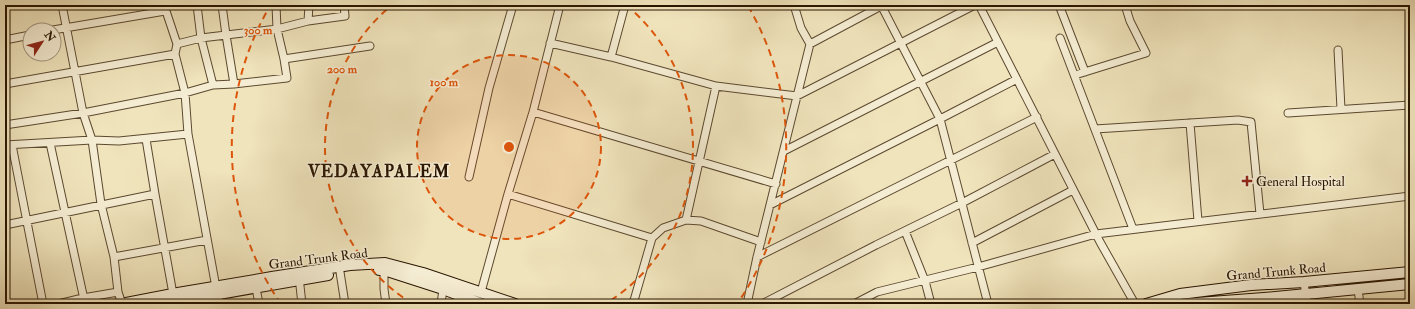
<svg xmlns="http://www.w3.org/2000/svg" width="1415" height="309" font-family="'IM FELL Double Pica',serif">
<rect width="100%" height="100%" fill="#f0e4bc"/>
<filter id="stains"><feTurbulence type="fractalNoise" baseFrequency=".005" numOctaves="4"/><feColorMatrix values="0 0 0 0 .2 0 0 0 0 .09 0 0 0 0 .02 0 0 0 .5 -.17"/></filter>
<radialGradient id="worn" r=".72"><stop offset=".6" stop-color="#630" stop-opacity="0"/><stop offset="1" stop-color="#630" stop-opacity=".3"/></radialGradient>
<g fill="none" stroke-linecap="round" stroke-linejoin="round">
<g stroke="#5b492f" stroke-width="9">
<path id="minor" d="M62 5 83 113 92 140 101 204 114 257 118 292 122 304
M164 5 177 44 175 54 185 93 188 134 219 304
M197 5 201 38 213 85
M625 5 611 57 716 86 686 220
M881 5 940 119 988 304
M979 5 1100 242 1135 304
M1059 5 1085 72
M308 21 345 16 344 5
M53 30 165 11
M1060 38 1133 229
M5 40 30 35
M550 43 611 57
M177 44 201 38 226 35 222 5
M810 44 883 5
M1338 50 1341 109
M284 59 370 46
M1075 75 1146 53 1130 21 1125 5
M5 84 175 54
M234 84 226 35 277 29 308 21 309 5
M716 86 797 96 975 5
M533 112 776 184
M1288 113 1410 105
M1190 123 1198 221
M5 125 83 113 185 93 213 85 234 84 287 78 284 59 277 29 276 5
M1095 129 1238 120 1251 122 1260 214
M146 139 155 194 173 294
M50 143 85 304
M5 145 92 140 119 141 188 134
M12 145 43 304
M784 151 998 42
M469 177 489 88 513 5
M508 194 652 238
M770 205 940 119 1017 79
M5 225 155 194
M905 231 925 281 931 304
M972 243 1073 190
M114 257 207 240
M757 257 1037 117
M384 270V289L386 304
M340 272 345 304
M299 277 302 304
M1304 282 1307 304
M256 288 259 304
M1358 289 1360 304
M481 292 508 194 533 112 560 5
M5 302V304
M58 304 83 298 118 292
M441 304 443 289
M633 304 652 238 663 228 686 220 701 221 761 242
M747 304 757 257 810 44 801 28 794 5
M762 304 876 245 962 203 1055 154
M854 304 877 292 978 267 1096 234 1410 196"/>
</g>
<g stroke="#291500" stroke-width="12">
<path id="secondary" d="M379 270H384L443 289 482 304
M121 304 178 293 272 277 350 265 385 263 423 273 515 304
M168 304 196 298 328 275
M1146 304 1180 294 1251 285 1304 282 1410 272
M1184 304 1264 298 1410 284"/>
</g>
<use href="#minor" stroke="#f5edd3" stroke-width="7"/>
<use href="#secondary" stroke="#f5edd3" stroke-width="10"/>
</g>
<circle cx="509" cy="147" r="92" fill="#de560b" fill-opacity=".12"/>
<g fill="none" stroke="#de560b" stroke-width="2" stroke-dasharray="7 5">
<circle cx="509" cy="147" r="92"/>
<path d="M413 304A184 184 0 0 1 392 5M626 5A184 184 0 0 1 605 304"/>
<path d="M281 304A277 277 0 0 1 270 6M748 6A277 277 0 0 1 737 304"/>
</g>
<path fill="#8f2418" stroke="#f5edd3" stroke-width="1.5" d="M1245 175h4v4h4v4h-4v4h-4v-4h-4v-4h4z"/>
<g text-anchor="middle" stroke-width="3" stroke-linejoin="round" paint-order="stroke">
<g font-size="13" fill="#291500" stroke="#f5edd3" text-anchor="start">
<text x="1256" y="186">General Hospital</text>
</g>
<g font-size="13" fill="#291500" stroke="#f5edd3">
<text transform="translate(318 258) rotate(-7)" y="5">Grand Trunk Road</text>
<text transform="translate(1276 271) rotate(-5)" y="5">Grand Trunk Road</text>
</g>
<g font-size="17" font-weight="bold" letter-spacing="1" fill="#291500" stroke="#f5edd3">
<text x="379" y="177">VEDAYAPALEM</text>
</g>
</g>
<circle cx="509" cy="147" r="6" fill="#de560b" stroke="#f5edd3" stroke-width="2"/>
<g font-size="12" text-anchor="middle" font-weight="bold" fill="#de560b" stroke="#f5edd3" stroke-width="3" stroke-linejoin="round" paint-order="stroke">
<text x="258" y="34">300 m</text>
<text x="342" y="73">200 m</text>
<text x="444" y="86">100 m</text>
</g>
<rect width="1415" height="309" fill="none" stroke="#f0e4bc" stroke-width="20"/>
<rect x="6" y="6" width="1403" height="297" fill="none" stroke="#291500" stroke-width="2"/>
<rect x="10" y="10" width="1395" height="289" fill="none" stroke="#291500"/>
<g transform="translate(42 42) rotate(54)"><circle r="19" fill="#f5edd3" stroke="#a3977f"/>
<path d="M0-3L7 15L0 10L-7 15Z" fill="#8f2418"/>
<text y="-6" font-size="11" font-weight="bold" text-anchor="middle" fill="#291500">N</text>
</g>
<rect width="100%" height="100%" filter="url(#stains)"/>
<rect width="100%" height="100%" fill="url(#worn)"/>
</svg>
